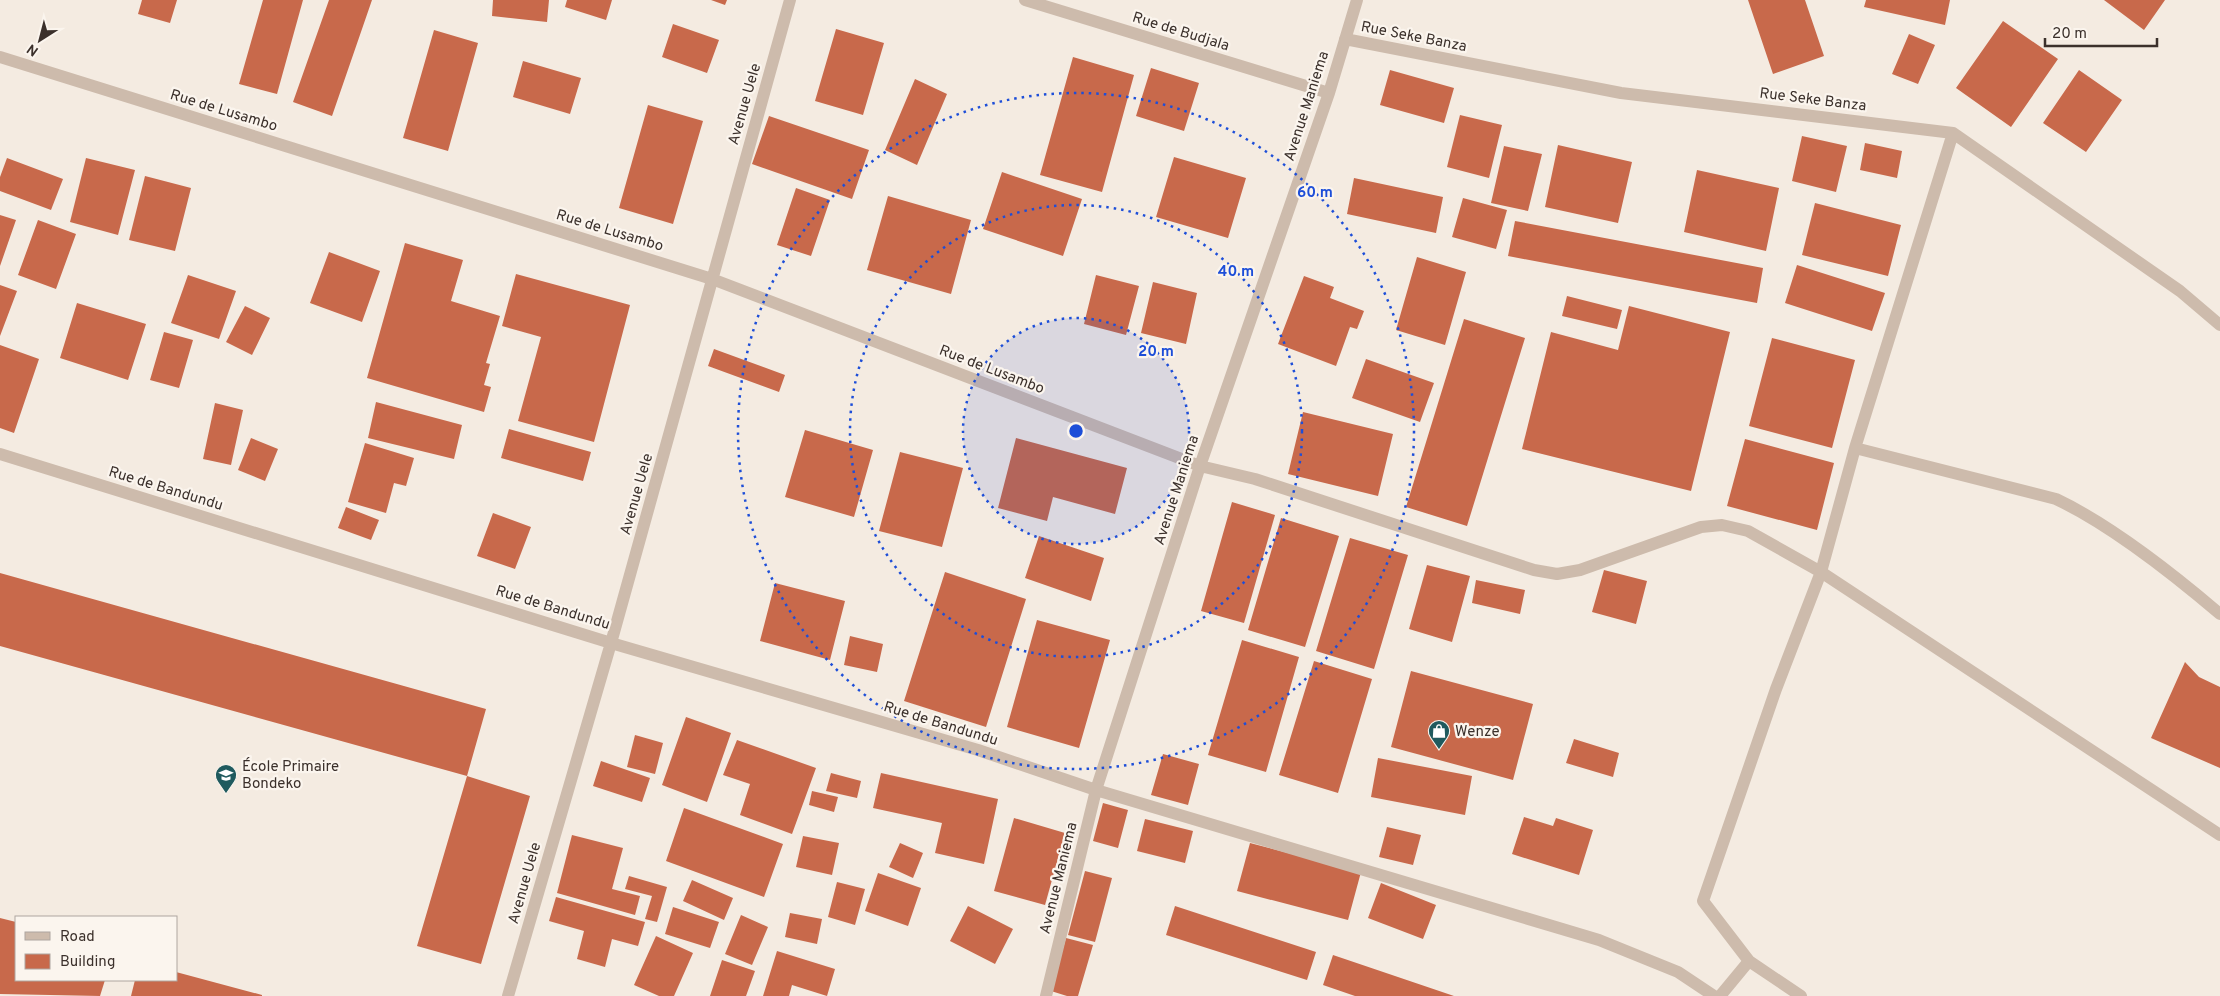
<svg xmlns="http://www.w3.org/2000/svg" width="2220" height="996" font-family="Overpass,sans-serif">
<rect width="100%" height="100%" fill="#f4ebe1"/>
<path fill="#c8694b" d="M142 0H177L170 23 138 14Z
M263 0H303L277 94 239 84Z
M329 0H372L332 116 293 102Z
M493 0H549L547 22 492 16Z
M567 0H612L606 20 565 7Z
M711 0H727L725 5Z
M1748 0H1805L1824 56 1773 74Z
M1866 0H1950L1945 25 1864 7Z
M2104 0H2165L2144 30Z
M2003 21 2058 59 2011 127 1956 88Z
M673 24 719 40 707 73 662 57Z
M836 29 884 43 863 115 815 101Z
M434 30 478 43 448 151 403 138Z
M1909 34 1935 45 1918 84 1892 74Z
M1073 57 1134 75 1102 192 1040 175Z
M523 61 581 78 570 114 513 97Z
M1151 68 1199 83 1184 131 1136 116Z
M1390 70 1454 88 1444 123 1380 105Z
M2079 70 2122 100 2086 152 2043 123Z
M915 79 947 94 917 165 885 150Z
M648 105 703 121 673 224 619 208Z
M1460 115 1502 125 1489 178 1447 167Z
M769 116 869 150 852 199 752 164Z
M1802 136 1847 146 1836 192 1792 181Z
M1865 143 1902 151 1897 178 1860 170Z
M1558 145 1632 162 1618 223 1545 207Z
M1504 146 1542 154 1528 211 1491 203Z
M1174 157 1246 178 1228 238 1156 217Z
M7 158 63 179 51 210 0 191V177Z
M86 158 135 170 118 235 70 222Z
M1697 170 1779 188 1766 251 1684 232Z
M1002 172 1082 199 1063 256 983 229Z
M145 176 191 188 175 251 129 240Z
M1354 178 1443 197 1436 233 1347 214Z
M796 188 830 200 811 256 777 245Z
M888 196 971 220 951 294 867 270Z
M1463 198 1507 210 1496 249 1452 237Z
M1815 203 1901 225 1888 276 1802 255Z
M0 215 16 220 0 266Z
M38 220 76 234 56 289 18 275Z
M1515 221 1763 268 1757 303 1508 256Z
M405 243 463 260 451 301 500 316 486 363 490 364 484 385 491 387 484 412 367 378Z
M329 252 380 271 362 322 310 303Z
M1417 257 1466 272 1445 345 1396 330Z
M1797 265 1885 293 1872 331 1785 303Z
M516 274 630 305 594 442 518 421 541 337 502 326Z
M188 275 236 291 219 339 171 323Z
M1096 275 1139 286 1126 335 1084 324Z
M1304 276 1334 287 1330 298 1364 311 1357 329 1350 327 1336 366 1278 344Z
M1153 282 1197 293 1186 344 1141 333Z
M0 285 17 291 0 336Z
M1567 296 1622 310 1617 329 1562 316Z
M77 303 146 324 128 380 60 358Z
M245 306 270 318 252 355 226 342Z
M1629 306 1730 332 1691 491 1522 449 1551 332 1618 350Z
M1464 319 1525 338 1467 526 1406 507Z
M164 332 193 340 179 388 150 380Z
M1772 338 1855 360 1832 448 1749 426Z
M0 345 39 359 14 433 0 428Z
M714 349 785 375 779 392 708 366Z
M1366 359 1434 383 1420 422 1352 398Z
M376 402 462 425 454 459 368 438Z
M215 403 243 410 231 465 203 459Z
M1303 412 1393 434 1378 496 1288 474Z
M509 429 591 452 583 481 501 458Z
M805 430 873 450 854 517 785 497Z
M251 438 278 449 265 481 238 470Z
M1016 438 1127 468 1115 514 1053 497 1047 521 998 508Z
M1745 439 1834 463 1817 530 1727 506Z
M365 443 414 458 406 486 394 483 386 513 348 502Z
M900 452 963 468 942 547 879 531Z
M1232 502 1275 515 1244 623 1201 611Z
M346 507 379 520 371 540 338 528Z
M493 513 531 527 515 569 477 556Z
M1281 518 1339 536 1305 647 1248 630Z
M1039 536 1104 558 1091 601 1025 578Z
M1350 538 1408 555 1374 669 1316 651Z
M1427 565 1470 576 1452 642 1409 629Z
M1604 570 1647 581 1636 624 1592 612Z
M945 572 1026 599 986 727 904 701Z
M0 573 486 709 467 776 0 646Z
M1476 580 1525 590 1520 614 1472 603Z
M775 583 845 601 830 660 760 641Z
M1037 620 1110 640 1079 748 1007 727Z
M850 636 883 644 877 672 844 665Z
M1242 640 1299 657 1266 772 1208 755Z
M1314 661 1372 679 1338 793 1279 775Z
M2185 662 2199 677 2220 687V768L2151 738Z
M1411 671 1533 704 1513 780 1391 747Z
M686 717 731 733 707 802 662 785Z
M635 735 663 743 655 774 627 767Z
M1574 739 1619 753 1613 777 1566 763Z
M737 740 816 768 792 834 740 815 750 784 723 775Z
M1163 754 1199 764 1188 805 1151 795Z
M1378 758 1472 776 1465 815 1371 797Z
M601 761 650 778 642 802 593 786Z
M831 773 861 781 857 798 826 791Z
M881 773 998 799 984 864 935 853 942 823 873 808Z
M467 776 530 796 481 964 417 946Z
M812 791 838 797 834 812 809 805Z
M1103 803 1128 810 1118 848 1093 841Z
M684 808 783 844 764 897 666 861Z
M1524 817 1553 826 1556 818 1593 830 1579 875 1512 854Z
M1014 818 1065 833 1045 905 994 891Z
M1145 819 1193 831 1185 863 1137 851Z
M1387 827 1421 835 1413 865 1379 857Z
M572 835 623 848 612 889 640 896 635 915 557 893Z
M803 836 839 843 832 875 796 867Z
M900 843 923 853 913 878 889 867Z
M1250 843 1361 872 1348 920 1237 891Z
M1085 871 1112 878 1095 942 1068 935Z
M878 873 921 888 908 926 865 911Z
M629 876 667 887 657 922 645 919 652 896 625 889Z
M692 880 733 898 724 920 683 901Z
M837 882 865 889 855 925 828 917Z
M1381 883 1436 905 1423 939 1368 918Z
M556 897 645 922 638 946 612 939 605 967 577 959 584 931 549 921Z
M968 906 1013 929 995 964 950 941Z
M1175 906 1316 952 1307 980 1166 935Z
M673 907 719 922 710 948 665 934Z
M790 913 822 919 817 944 785 937Z
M741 915 768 927 752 965 725 954Z
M0 918 16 922V980H105L100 996 0 994Z
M656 936 693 953 674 996H659L634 985Z
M1066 938 1093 945 1078 996H1067L1051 991Z
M777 951 835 969 827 996 792 985 789 996H763Z
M1333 955 1454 996H1355L1323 985Z
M722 960 755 971 746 996H710Z
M176 972 262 995V996H131L135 980H176Z"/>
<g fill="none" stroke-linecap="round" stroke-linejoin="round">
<path stroke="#cdbbac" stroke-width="12" d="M1025 0 1329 93
M1345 39 1621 93 1953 133 2180 291 2220 325
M0 57 712 279 1200 466 1255 479 1534 570 1557 574 1580 570 1701 527 1722 525 1748 531 1821 572 2220 835
M1855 448 2056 499C2111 525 2173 574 2220 614
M0 454 611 643 978 750 1096 790 1599 940 1678 972 1714 996
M1749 961 1703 901 1776 689 1821 572 1855 448 1953 133
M508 996 611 643 790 0
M1046 996 1096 790 1200 466 1329 93 1357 0
M1720 996 1749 961 1801 996"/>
</g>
<circle cx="1076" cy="431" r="113" fill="#1d4ed8" fill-opacity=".12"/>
<g fill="none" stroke="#1d4ed8" stroke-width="2.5" stroke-dasharray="2.5 5">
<circle cx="1076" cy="431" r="113"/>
<circle cx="1076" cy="431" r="226"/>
<circle cx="1076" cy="431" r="338"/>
</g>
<defs>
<g id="shop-pin" transform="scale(1.125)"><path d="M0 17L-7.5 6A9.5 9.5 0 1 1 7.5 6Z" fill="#1f5a5e" stroke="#fbf5ee"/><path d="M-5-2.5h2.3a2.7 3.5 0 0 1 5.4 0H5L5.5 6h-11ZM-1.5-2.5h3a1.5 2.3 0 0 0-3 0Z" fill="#fff"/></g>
<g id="school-pin" transform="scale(1.125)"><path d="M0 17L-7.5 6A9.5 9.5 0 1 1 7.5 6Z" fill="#1f5a5e" stroke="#fbf5ee"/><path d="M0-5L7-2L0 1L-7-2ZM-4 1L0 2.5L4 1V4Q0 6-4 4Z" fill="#fff"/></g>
</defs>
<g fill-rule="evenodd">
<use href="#shop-pin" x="1439" y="731"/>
<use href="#school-pin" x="226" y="775"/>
</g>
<g text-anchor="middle" stroke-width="4.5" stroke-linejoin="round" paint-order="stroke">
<g font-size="15" fill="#3b302b" stroke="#fbf5ee">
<text transform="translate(1181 31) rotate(17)" y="5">Rue de Budjala</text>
<text transform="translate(1414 36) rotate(11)" y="5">Rue Seke Banza</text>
<text transform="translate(1813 99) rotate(7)" y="5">Rue Seke Banza</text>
<text transform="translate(744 104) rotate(-74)" y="5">Avenue Uele</text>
<text transform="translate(1306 106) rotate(-72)" y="5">Avenue Maniema</text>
<text transform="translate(224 110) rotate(17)" y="5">Rue de Lusambo</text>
<text transform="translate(610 230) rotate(17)" y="5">Rue de Lusambo</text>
<text transform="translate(992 369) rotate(21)" y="5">Rue de Lusambo</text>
<text transform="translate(166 488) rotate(17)" y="5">Rue de Bandundu</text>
<text transform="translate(1176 490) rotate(-72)" y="5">Avenue Maniema</text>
<text transform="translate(636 494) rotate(-74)" y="5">Avenue Uele</text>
<text transform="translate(553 607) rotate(17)" y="5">Rue de Bandundu</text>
<text transform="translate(941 723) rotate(17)" y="5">Rue de Bandundu</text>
<text transform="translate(1058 878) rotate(-76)" y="5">Avenue Maniema</text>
<text transform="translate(524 883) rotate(-74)" y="5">Avenue Uele</text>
</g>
<g font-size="15" fill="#3b302b" stroke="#fbf5ee" text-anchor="start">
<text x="1455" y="736">Wenze</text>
<text x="242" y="771">École Primaire<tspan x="242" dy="17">Bondeko</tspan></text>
</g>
</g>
<circle cx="1076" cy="431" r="8" fill="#1d4ed8" stroke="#fbf5ee" stroke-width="2.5"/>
<g font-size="15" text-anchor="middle" font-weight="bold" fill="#1d4ed8" stroke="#fbf5ee" stroke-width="4.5" stroke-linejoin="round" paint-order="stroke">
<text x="1315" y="197">60 m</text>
<text x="1236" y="276">40 m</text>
<text x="1156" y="356">20 m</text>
</g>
<rect x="15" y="916" width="162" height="65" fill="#fbf5ee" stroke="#aea6a0"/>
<rect x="25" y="932" width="25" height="8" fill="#cdbbac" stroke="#aea6a0"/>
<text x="60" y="941" font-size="15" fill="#3b302b">Road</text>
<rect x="25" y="954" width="25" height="15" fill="#c8694b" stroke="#aea6a0"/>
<text x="60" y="966" font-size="15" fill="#3b302b">Building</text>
<g transform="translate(40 40) rotate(216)" stroke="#fbf5ee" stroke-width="4" paint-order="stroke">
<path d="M0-4L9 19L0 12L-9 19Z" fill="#3b302b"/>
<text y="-8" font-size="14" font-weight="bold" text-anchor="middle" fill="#3b302b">N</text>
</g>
<path d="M2045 38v8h112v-8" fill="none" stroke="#3b302b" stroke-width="2.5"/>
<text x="2052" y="38" font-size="15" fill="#3b302b" stroke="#fbf5ee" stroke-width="4" paint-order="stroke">20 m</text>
</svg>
